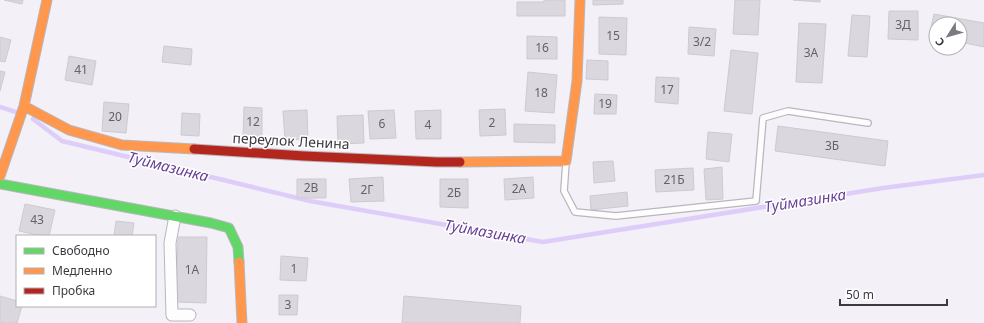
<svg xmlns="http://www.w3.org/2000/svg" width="984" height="323" font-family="'Noto Sans',sans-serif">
<rect width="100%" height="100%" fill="#f3f0f8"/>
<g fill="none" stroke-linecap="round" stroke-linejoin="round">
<path stroke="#decdf9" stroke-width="4.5" d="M0 107 19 113
M33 119 62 141 310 201 543 242 883 188 984 175"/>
</g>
<path fill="#dad7de" stroke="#cdcbd1" d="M4 0H23L22 4Z
M544 0H565V16H517V2H544Z
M593 0H623V4L593 5Z
M735 0H760L758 35 733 34Z
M793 0H820V2Z
M889 11H918V40L888 39Z
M934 14 984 23V47L960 42V24H936V38L929 36Z
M852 15 870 16 867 57 848 56Z
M599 17 627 18 626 55 599 54Z
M799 23 826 24 822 83 796 82Z
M689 27 716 29 714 56 688 54Z
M527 36 557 37V59H527Z
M0 37 11 40 5 62 0 61Z
M164 46 192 49 191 65 162 62Z
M731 50 758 53 752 114 724 111Z
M69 56 96 61 92 85 65 80Z
M587 60 608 61V80L586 79Z
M0 71 5 72 0 91Z
M528 72 557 75 554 113 525 111Z
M656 77 679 78 678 104 655 102Z
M595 94 617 95 616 114H594Z
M104 102 129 104 126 133 102 131Z
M244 107 262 108V137L243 136Z
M505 109 506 135 480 136 479 110Z
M307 110 308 139 285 140 283 111Z
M394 110 396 138 370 139 368 111Z
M441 110V139H416L415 111Z
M182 113 200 114 199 136 181 135Z
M363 115 364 143 338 144 337 116Z
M514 124 555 125V143L514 142Z
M778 126 888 141 885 166 775 151Z
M708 132 732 134 729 162 706 159Z
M613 161 615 181 594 183 593 162Z
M722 167 723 199 706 200 704 169Z
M693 168 694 190 656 192 655 170Z
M383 177 384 201 351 202 349 179Z
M533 177 534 198 505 200 504 179Z
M297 179H326V198H297Z
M440 179H468V208L440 207Z
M627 192 628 206 591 210 590 196Z
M25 204 55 210 49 236H42L19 231Z
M116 221 134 223 132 236H114Z
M178 237H207L206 303 176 302Z
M281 256 308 258 306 281 280 280Z
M279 295H298L297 315H279Z
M0 296 17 301V306H22L17 323H0Z
M404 296 521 306 520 323H402Z"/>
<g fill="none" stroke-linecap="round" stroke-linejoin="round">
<g stroke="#b9b7bd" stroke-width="8">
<path id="lane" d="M566 162 564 191 575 212 616 216 756 201 763 118 788 111 868 123"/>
</g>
<g stroke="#b9b7bd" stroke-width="13">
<path id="street" d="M175 216 170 243 172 315H190"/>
</g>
<g stroke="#b9b7bd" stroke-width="11">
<path id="fast" d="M0 184 211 223 229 228 238 247 239 262"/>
</g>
<g stroke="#b9b7bd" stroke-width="11">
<path id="slow" d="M24 106 69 130 122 145 194 149
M460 162 566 161 577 81 580 0
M0 176 24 106 47 0
M239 262 242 323"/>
</g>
<g stroke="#b9b7bd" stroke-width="11">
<path id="jam" d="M194 149 304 156 437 162H460"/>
</g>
<use href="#lane" stroke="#fdfdfe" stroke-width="5.5"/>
<use href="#street" stroke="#fdfdfe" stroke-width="11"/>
<use href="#fast" stroke="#63d668" stroke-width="9"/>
<use href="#slow" stroke="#ff974d" stroke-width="9"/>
<use href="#jam" stroke="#b3261e" stroke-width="9"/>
</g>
<g text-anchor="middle" stroke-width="3" stroke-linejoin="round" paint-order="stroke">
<g font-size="12" fill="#646168">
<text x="903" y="29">3Д</text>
<text x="613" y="40">15</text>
<text x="702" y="46">3/2</text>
<text x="542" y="52">16</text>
<text x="811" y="57">3А</text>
<text x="81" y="74">41</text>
<text x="667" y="94">17</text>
<text x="541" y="97">18</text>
<text x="605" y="108">19</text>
<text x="115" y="121">20</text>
<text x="253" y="126">12</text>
<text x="492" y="127">2</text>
<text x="382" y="128">6</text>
<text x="428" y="129">4</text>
<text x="832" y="150">3Б</text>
<text x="674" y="184">21Б</text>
<text x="311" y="192">2В</text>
<text x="519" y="193">2А</text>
<text x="367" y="194">2Г</text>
<text x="454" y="197">2Б</text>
<text x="37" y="224">43</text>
<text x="294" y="273">1</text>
<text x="192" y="274">1А</text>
<text x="288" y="309">3</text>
</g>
<g font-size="14" fill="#3c3a40" stroke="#fff">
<text transform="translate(291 141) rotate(3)" y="5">переулок Ленина</text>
</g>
<g font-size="15" font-style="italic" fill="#663f96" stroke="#fff">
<text transform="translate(168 167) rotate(14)" y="5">Туймазинка</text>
<text transform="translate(805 201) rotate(-9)" y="5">Туймазинка</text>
<text transform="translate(485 232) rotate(10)" y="5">Туймазинка</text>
</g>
</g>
<rect x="16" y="235" width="140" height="72" fill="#ffffff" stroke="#b1b0b3"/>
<rect x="24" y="248" width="20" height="6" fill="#63d668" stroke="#b1b0b3"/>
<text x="52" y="255" font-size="12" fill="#3c3a40">Свободно</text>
<rect x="24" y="268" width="20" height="6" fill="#ff974d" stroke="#b1b0b3"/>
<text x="52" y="275" font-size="12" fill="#3c3a40">Медленно</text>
<rect x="24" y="288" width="20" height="6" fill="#b3261e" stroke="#b1b0b3"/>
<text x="52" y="295" font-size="12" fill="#3c3a40">Пробка</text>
<g transform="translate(948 36) rotate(233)"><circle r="19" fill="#ffffff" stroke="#b1b0b3"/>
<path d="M0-3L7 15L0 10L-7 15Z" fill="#7c7a80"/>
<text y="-6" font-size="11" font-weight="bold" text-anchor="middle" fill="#3c3a40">С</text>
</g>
<path d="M840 299v6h107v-6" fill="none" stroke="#3c3a40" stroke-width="2"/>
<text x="846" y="299" font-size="12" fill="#3c3a40" stroke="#ffffff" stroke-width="3" paint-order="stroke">50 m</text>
</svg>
